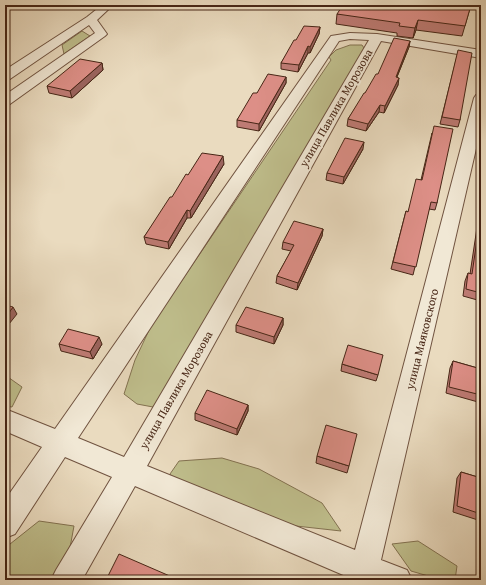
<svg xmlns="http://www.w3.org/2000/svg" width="486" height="585" font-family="'Gentium Book Plus',serif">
<rect width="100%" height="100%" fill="#eadbbf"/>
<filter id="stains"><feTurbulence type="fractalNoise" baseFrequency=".005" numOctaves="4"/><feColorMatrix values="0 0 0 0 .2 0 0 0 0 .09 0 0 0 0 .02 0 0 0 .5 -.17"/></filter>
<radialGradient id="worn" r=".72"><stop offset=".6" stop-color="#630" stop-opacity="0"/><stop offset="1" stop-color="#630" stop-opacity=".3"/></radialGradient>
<path fill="#bfbe8c" stroke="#837251" d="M82 31 90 36 64 54 62 45Z
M350 45H362L366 51 186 358 153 407 137 404 124 394 135 360 151 326 331 60 329 57 336 50Z
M5 375 22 387 12 407 5 406Z
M222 458 259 469 322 503 341 531 296 526 181 496 170 474 179 461Z
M39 521 74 526 69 553 55 580H5V548Z
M418 541 457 566 455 580H442L411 571 392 544Z"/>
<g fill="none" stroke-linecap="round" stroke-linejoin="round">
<g stroke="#705340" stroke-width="2">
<path id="street" d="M102 5H113L97 20 107 34 105 36 10 104 5 105V95L95 33 89 25 10 79 5 80V70L87 17Z
M350 33 377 34 481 50V58L381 41 147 466 355 550 474 98 476 95 481 94V127L381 560 407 570 412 580H347L348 577 135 486 82 580H51L56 570 112 477 65 457 15 534 5 538V500L42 447 5 431V409L55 429 331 36ZM350 39 369 40 124 457 78 438 339 41Z"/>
</g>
<use href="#street" fill="#f1e8d5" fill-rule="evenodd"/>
</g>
<path fill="#be7b74" stroke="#472616" d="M471 5 462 36 416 30 413 38 397 36V33L336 24 337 14Z
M320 27 319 34 310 53H308L298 72 281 69V63L296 40Z
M410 41 409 47 397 77 398 85 384 113 379 112 366 131 347 126 348 119 378 74Z
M457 56 460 120 458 127 440 124Z
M102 63 103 70 72 98 49 93 47 86Z
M286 77V83L259 131 237 127V120L257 93Z
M432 133 437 203 435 210 429 209 413 275 391 269 406 211 408 212 421 180Z
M363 149 343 184 326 180 327 173Z
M224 164 191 218H187L169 249 146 244 144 237 188 175Z
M481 201V301L463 296 465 281 468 273 470 274Z
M323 229 322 236 297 290 276 283 277 276 291 251 282 249 283 242Z
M283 318V325L274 344 236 332V325Z
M59 344H102L93 359 61 351Z
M453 361 481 369V397L478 402 446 393 450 368Z
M342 364 378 375 376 381 341 371Z
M248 405V411L237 435 195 420V413Z
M317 456 349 466 347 473 316 463Z
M461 472 481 478V521L453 512 457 478Z"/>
<path fill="#9b645e" stroke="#472616" d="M418 20 416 30 413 38 415 28Z
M320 27 319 34 310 53V47Z
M410 41 409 47 394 84 396 77Z
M308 46V53L298 72 299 65Z
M102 63 103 70 72 98 70 91Z
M286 77V83L259 131V124Z
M399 78 398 85 384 113 385 106Z
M380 105 379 112 366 131 368 124Z
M364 142 363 149 343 184 344 177Z
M223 156 224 164 191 218 190 211Z
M187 210V218L169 249 168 242Z
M323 229 322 236 297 290 298 283Z
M13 307 17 314 5 329V318Z
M283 318V325L274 344V337Z
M99 337 102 344 93 359 90 352Z
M248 405V411L237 435V429Z"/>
<path fill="#dd8f87" stroke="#472616" d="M343 5H471L465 26 418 20 415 28 399 26 400 23 337 14Z
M304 26 320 27 310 47 308 46 299 65 281 63 294 40H296Z
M394 38 410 41 396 77 399 78 385 106 380 105 368 124 348 119 364 93H365L376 74H378Z
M458 50 472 53 460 120 442 117Z
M80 59 102 63 70 91 47 86Z
M268 74 286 77 259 124 237 120 253 93H257Z
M434 126 453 129 437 203 431 202 416 267 393 262 406 211 408 212 416 179 422 180Z
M345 138 364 142 344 177 327 173Z
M202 153 223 156 190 211 187 210 168 242 144 237 170 197H172L186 174 188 175Z
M481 212V293L466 289 468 273 472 274Z
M294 221 323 229 298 283 277 276 294 245 283 242Z
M5 305 13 307 5 318Z
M246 307 283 318 274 337 236 325Z
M68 329 99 337 90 352 59 344Z
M348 345 383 355 378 375 342 364Z
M453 361 481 369V395L449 387Z
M207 390 248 405 237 429 195 413Z
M326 425 357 434 349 466 317 456Z
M461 472 481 478V514L457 506Z
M119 554 179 580H106Z"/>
<g text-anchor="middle" stroke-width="4" stroke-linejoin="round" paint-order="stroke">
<g font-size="12" fill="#472616" stroke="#f1e8d5">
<text transform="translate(336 108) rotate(-60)" y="4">улица Павлика Морозова</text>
<text transform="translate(422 339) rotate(-76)" y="4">улица Маяковского</text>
<text transform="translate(176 390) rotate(-60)" y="4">улица Павлика Морозова</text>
</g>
</g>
<rect width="486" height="585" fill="none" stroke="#eadbbf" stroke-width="20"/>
<rect x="6" y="6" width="474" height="573" fill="none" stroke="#472616" stroke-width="2"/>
<rect x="10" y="10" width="466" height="565" fill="none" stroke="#472616"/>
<rect width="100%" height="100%" filter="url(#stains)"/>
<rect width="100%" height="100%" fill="url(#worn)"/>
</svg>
